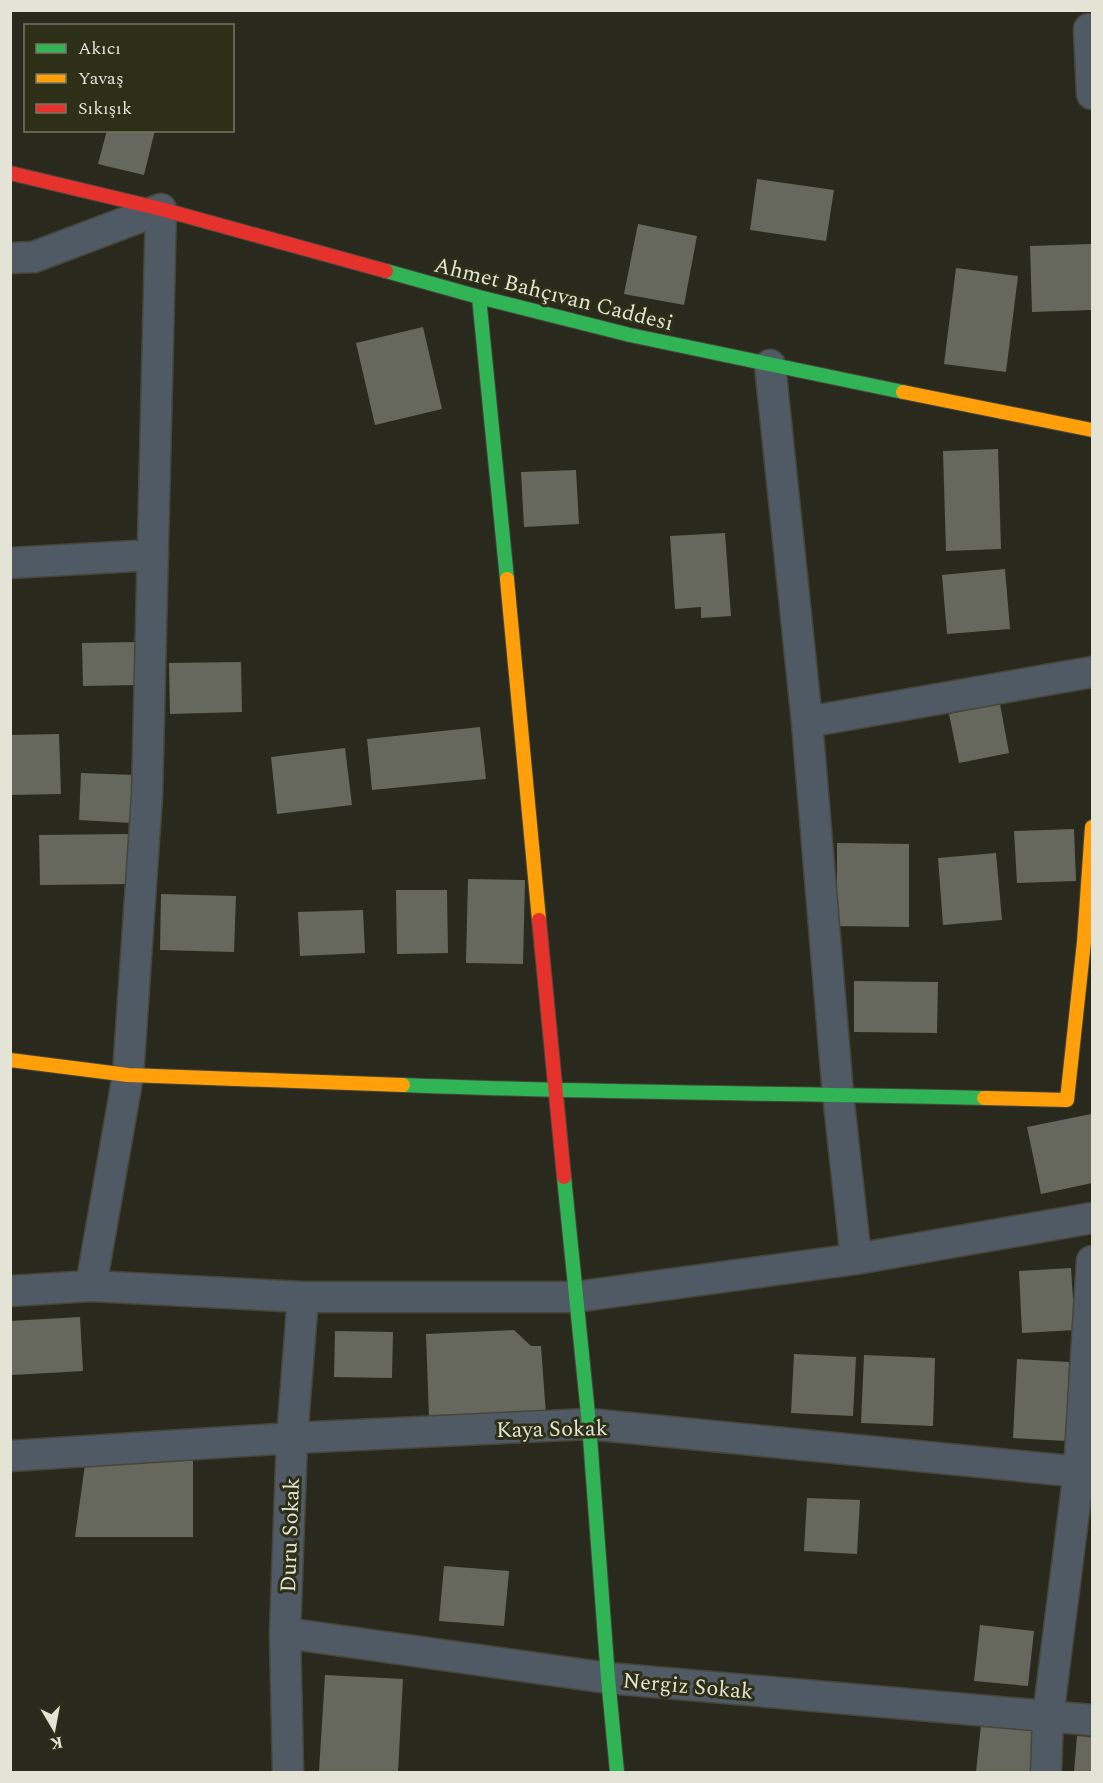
<svg xmlns="http://www.w3.org/2000/svg" width="1103" height="1783" font-family="Spectral,serif">
<rect width="100%" height="100%" fill="#29291d"/>
<path fill="#67685d" d="M107 130H155L144 175 98 164Z
M757 179 834 190 826 241 750 230Z
M638 224 697 236 684 305 624 294Z
M1091 244 1092 310 1032 312 1030 246Z
M956 268 1018 276 1006 372 944 364Z
M423 327 442 409 375 425 356 343Z
M998 449 1001 549 946 551 943 451Z
M576 470 579 524 524 527 521 472Z
M725 533 731 616 701 618V607L675 609 670 536Z
M1005 569 1010 629 947 634 942 575Z
M138 642V685L83 686 82 643Z
M241 662 242 712 170 714 169 663Z
M1000 704 1009 753 959 763 949 714Z
M480 727 486 779 372 790 367 739Z
M59 734 61 794 10 795V735Z
M345 748 352 805 277 814 271 757Z
M81 773 134 775 132 823 79 820Z
M1074 829 1076 881 1017 883 1014 831Z
M131 834 132 884 40 885 39 835Z
M837 843 909 844V927L837 926Z
M996 853 1002 920 943 925 938 858Z
M468 879 525 880 523 964 466 963Z
M396 890H447L448 953 397 954Z
M161 894 236 896 234 952 160 950Z
M363 910 365 953 300 956 298 912Z
M854 981 938 982 937 1033 854 1032Z
M1091 1114 1092 1123V1183L1041 1194 1027 1127Z
M1071 1268 1075 1330 1022 1333 1019 1271Z
M80 1317 83 1371 12 1375 10 1321Z
M514 1330 531 1346H541L546 1415 429 1417 426 1334Z
M335 1331 393 1332 392 1378 334 1377Z
M794 1354 856 1357 853 1416 791 1413Z
M864 1355 935 1358 933 1426 861 1423Z
M1017 1359 1069 1362 1066 1441 1013 1438Z
M193 1459V1537H75L85 1464Z
M807 1498 860 1500 857 1554 804 1551Z
M444 1566 509 1571 504 1626 439 1621Z
M980 1625 1034 1631 1028 1686 974 1681Z
M325 1675 403 1679 398 1772 319 1771Z
M981 1725 1036 1731 1032 1772H976Z
M1077 1736 1092 1737V1772H1074Z"/>
<g fill="none" stroke-linecap="round" stroke-linejoin="round">
<g stroke="#46463b" stroke-width="33">
<path id="street" d="M1089 29 1092 94
M10 258 34 257 161 209 147 796 128 1075 91 1286
M770 365 807 722 838 1094 856 1259
M10 563 153 555
M807 722 1092 672
M10 1291 91 1286 303 1297H575L856 1259 1092 1218
M10 1456 292 1438 589 1424 1092 1473
M285 1633 608 1678 1092 1720
M288 1772 285 1633 292 1438 303 1297
M1046 1772 1048 1717 1079 1471 1092 1261"/>
</g>
<g stroke="#46463b" stroke-width="16">
<path id="fast" d="M386 271 479 297 630 335 903 392
M479 297 507 579
M403 1085C596 1093 790 1093 984 1098
M564 1177 589 1424 608 1678 617 1772"/>
</g>
<g stroke="#46463b" stroke-width="16">
<path id="slow" d="M903 392 1092 430
M507 579 539 920
M10 1060 128 1075 403 1085
M984 1098 1067 1100 1084 942 1092 827"/>
</g>
<g stroke="#46463b" stroke-width="16">
<path id="jam" d="M10 173 161 209 386 271
M539 920 564 1177"/>
</g>
<use href="#street" stroke="#505a64" stroke-width="30"/>
<use href="#fast" stroke="#30b455" stroke-width="14"/>
<use href="#slow" stroke="#ff9f0a" stroke-width="14"/>
<use href="#jam" stroke="#e5322d" stroke-width="14"/>
</g>
<g text-anchor="middle" stroke-width="6" stroke-linejoin="round" paint-order="stroke">
<g font-size="22" fill="#e3e4d5" stroke="#2d2f17">
<text transform="translate(554 293) rotate(14)" y="8">Ahmet Bahçıvan Caddesi</text>
<text transform="translate(552 1428) rotate(-1)" y="8">Kaya Sokak</text>
<text transform="translate(289 1535) rotate(-88)" y="8">Duru Sokak</text>
<text transform="translate(688 1685) rotate(5)" y="8">Nergiz Sokak</text>
</g>
</g>
<rect width="1103" height="1783" fill="none" stroke="#e3e4d5" stroke-width="24"/>
<rect x="24" y="24" width="210" height="108" fill="#2d2f17" stroke="#767763" stroke-width="1.5"/>
<rect x="36" y="44" width="30" height="9" fill="#30b455" stroke="#767763" stroke-width="1.5"/>
<text x="78" y="54" font-size="18" fill="#e3e4d5">Akıcı</text>
<rect x="36" y="74" width="30" height="9" fill="#ff9f0a" stroke="#767763" stroke-width="1.5"/>
<text x="78" y="84" font-size="18" fill="#e3e4d5">Yavaş</text>
<rect x="36" y="104" width="30" height="9" fill="#e5322d" stroke="#767763" stroke-width="1.5"/>
<text x="78" y="114" font-size="18" fill="#e3e4d5">Sıkışık</text>
<g transform="translate(54 1729) rotate(170)" stroke="#2d2f17" stroke-width="4.5" paint-order="stroke">
<path d="M0-4.5L10 22L0 15L-10 22Z" fill="#e3e4d5"/>
<text y="-9" font-size="16" font-weight="bold" text-anchor="middle" fill="#e3e4d5">K</text>
</g>
</svg>
